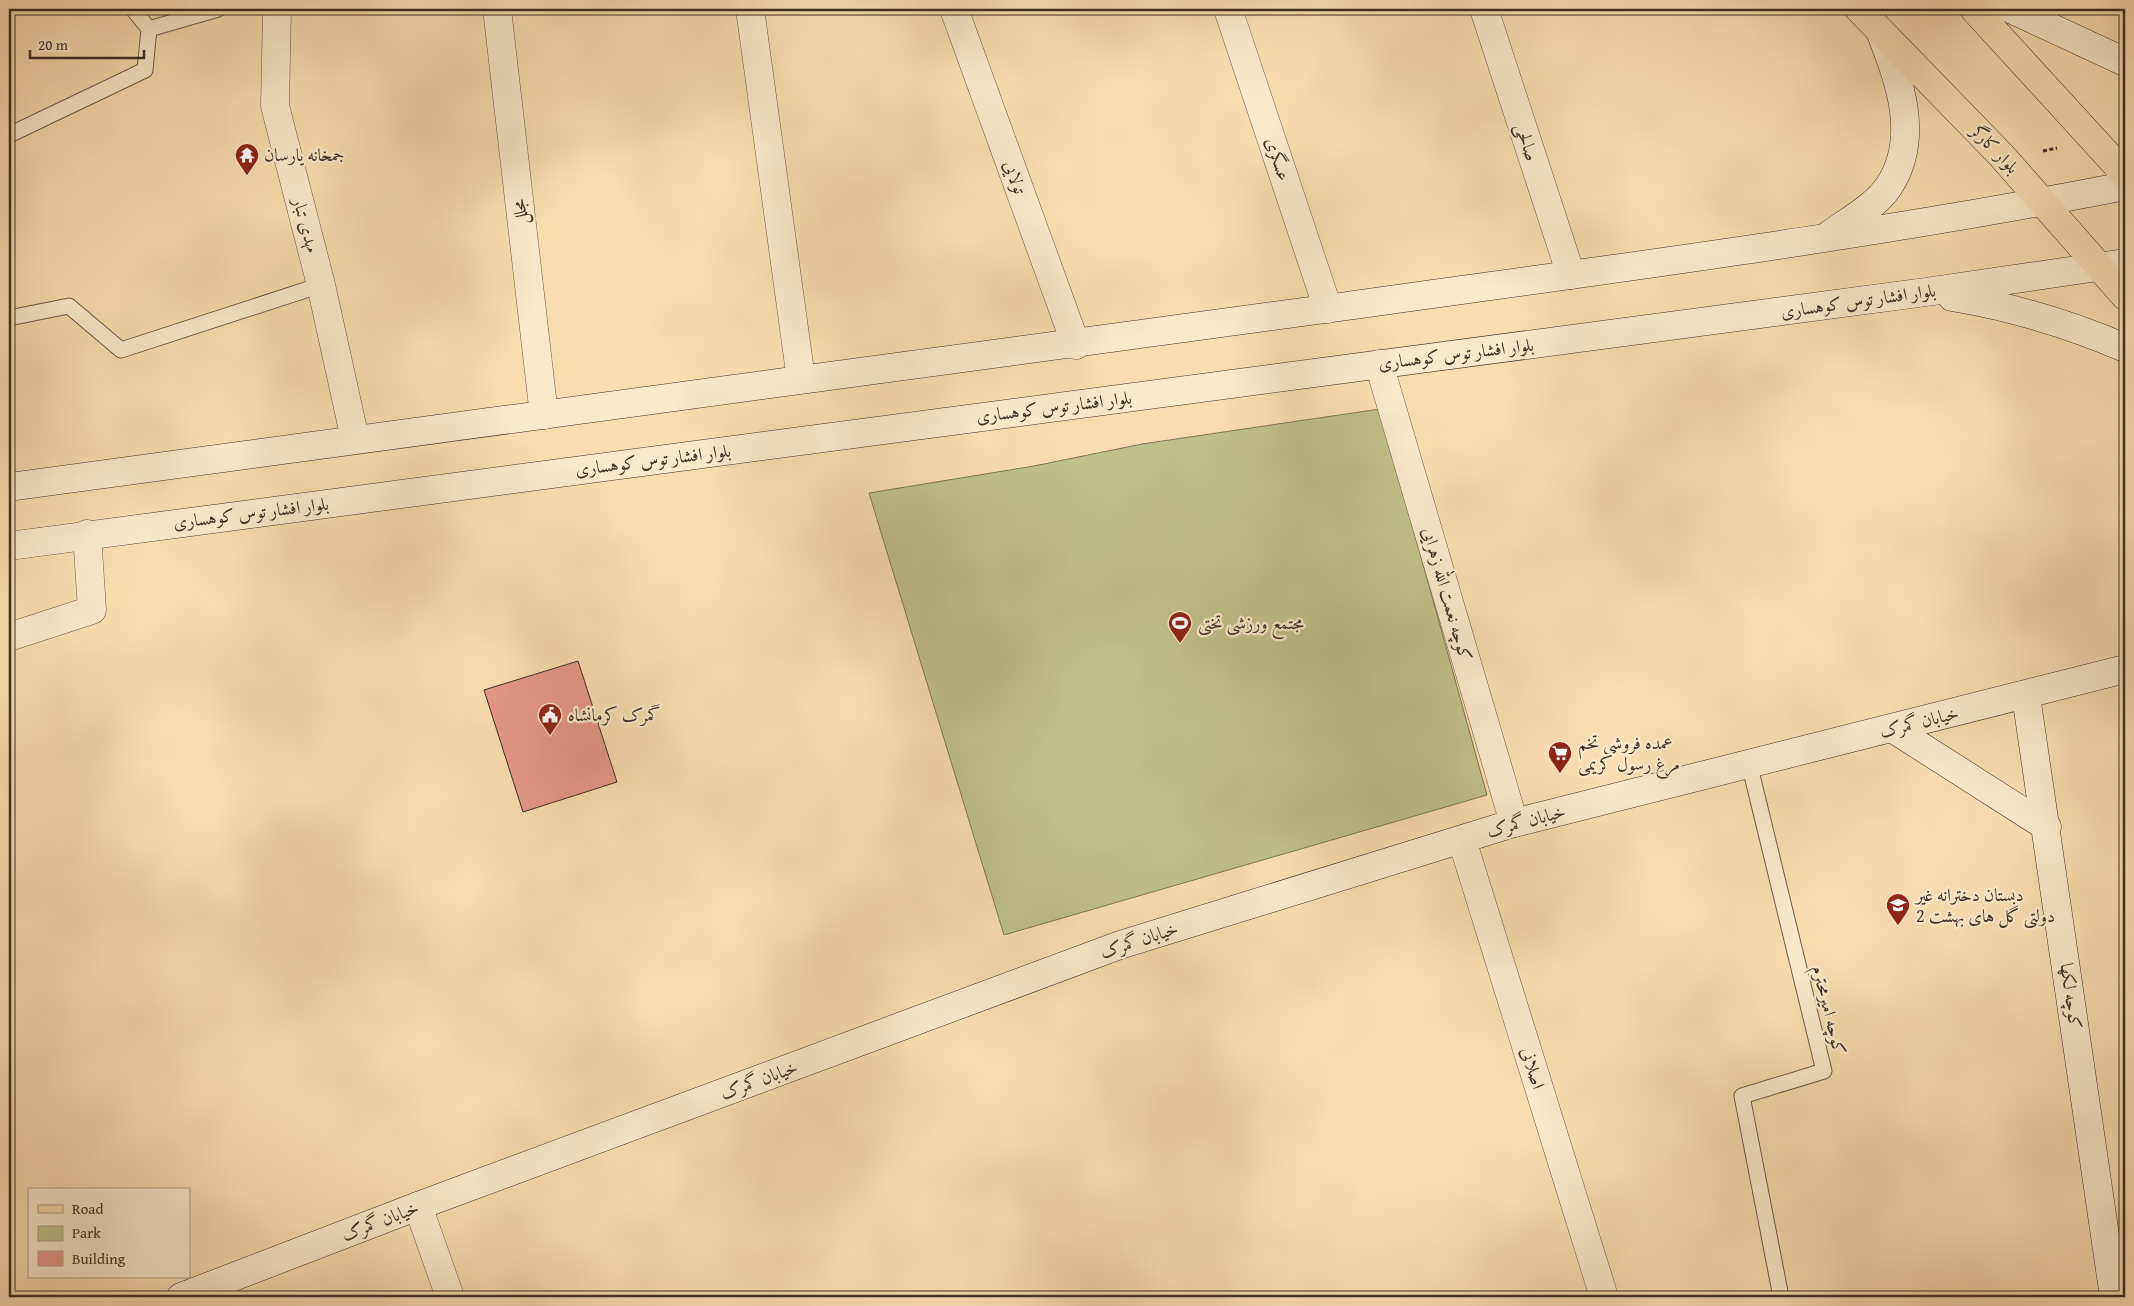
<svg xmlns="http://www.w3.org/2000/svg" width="2134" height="1306" font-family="'Gentium Book Plus',Amiri,serif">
<rect width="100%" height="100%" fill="#f9ddb0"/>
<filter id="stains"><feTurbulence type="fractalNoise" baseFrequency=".004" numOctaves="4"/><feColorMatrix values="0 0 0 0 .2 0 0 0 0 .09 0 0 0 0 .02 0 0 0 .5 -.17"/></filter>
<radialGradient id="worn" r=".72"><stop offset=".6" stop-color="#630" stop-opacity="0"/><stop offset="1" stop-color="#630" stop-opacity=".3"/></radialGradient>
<path fill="#bfc08a" stroke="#7e7758" d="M1380 409 1487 795 1004 935 869 493 1034 466 1142 444Z"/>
<path fill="#e5988b" stroke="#3e2e26" d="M578 661 617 782 523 812 484 690Z"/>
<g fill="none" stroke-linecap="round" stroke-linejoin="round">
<g stroke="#6d5a48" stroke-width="17">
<path id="lane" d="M133 9 149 29
M149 29 218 9
M9 135 145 70 149 29
M9 318 69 306 121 350 321 285
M1749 763 1824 1071 1742 1096 1781 1297"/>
</g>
<g stroke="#6d5a48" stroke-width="29">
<path id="street" d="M277 9 275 106 321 285 355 439
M497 9 544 415
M750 9 801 379
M954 9 1076 345
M1228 9 1328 309
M1484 9 1571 275
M1379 364 1514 823
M9 637 92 610 87 534
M1462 840 1604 1297
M418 1206 450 1297"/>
</g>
<g stroke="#3e2e26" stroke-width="29">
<path id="secondary" d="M2011 9 2125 62
M1829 235C1848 221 1876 206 1889 186 1921 137 1899 80 1880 31
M1952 297C2013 307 2069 324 2125 348
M9 487C452 426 896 369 1340 307 1602 270 1865 237 2125 186
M9 546 1926 292 2125 263
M2026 696 2114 1297
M1892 728 2047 827
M181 1297 418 1206 1120 945 1514 823 2125 669"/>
</g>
<g stroke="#3e2e26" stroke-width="29">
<path id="primary" d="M1859 9 2001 155 2125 296
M1974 9 2125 174"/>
</g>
<path stroke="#3e2e26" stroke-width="3" stroke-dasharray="4 2.5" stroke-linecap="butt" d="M2043 151 2057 148"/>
<use href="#lane" stroke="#fbe9cc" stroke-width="15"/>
<use href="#street" stroke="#fbe9cc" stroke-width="28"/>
<use href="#secondary" stroke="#fbe9cc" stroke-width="28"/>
<use href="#primary" stroke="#f9ddb0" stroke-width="28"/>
</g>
<defs>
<g id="temple-pin" transform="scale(1.25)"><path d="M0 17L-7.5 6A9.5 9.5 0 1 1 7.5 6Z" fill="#8f2418" stroke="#fbe9cc"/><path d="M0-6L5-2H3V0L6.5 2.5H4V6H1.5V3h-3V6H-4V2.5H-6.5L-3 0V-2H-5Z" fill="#fff"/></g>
<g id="stadium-pin" transform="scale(1.25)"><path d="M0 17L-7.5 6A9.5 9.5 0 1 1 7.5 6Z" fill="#8f2418" stroke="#fbe9cc"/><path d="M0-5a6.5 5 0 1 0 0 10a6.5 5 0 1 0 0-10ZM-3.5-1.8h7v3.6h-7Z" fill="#fff"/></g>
<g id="civic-pin" transform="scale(1.25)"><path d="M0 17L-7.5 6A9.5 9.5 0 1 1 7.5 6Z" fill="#8f2418" stroke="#fbe9cc"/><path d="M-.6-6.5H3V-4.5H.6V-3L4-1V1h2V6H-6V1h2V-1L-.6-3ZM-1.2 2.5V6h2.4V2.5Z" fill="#fff"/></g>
<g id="supermarket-pin" transform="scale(1.25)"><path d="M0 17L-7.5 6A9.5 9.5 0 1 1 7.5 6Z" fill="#8f2418" stroke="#fbe9cc"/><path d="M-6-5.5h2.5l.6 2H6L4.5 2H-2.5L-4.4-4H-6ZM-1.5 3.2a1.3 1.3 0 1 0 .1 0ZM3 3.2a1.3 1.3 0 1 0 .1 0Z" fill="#fff"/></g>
<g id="school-pin" transform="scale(1.25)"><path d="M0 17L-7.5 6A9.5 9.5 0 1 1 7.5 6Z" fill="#8f2418" stroke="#fbe9cc"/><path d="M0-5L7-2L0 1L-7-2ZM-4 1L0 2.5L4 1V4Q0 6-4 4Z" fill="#fff"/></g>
</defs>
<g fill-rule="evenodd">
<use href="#temple-pin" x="247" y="155"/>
<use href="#stadium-pin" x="1180" y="623"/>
<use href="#civic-pin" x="550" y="715"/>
<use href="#supermarket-pin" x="1560" y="753"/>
<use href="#school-pin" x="1898" y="905"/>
</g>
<g text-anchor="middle" stroke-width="4.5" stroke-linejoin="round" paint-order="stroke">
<g font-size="18" fill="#3e2e26" stroke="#fbe9cc">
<text transform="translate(1527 142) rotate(72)" y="6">صالحی</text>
<text transform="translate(1995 149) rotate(46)" y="6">بلوار کارگر</text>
<text transform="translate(1278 159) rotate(72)" y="6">عسگری</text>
<text transform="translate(1015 177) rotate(70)" y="6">تولایی</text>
<text transform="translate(520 212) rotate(-97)" y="6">مجلل</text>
<text transform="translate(306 225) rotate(75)" y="6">مهدی تبار</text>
<text transform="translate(1858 301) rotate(-8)" y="6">بلوار افشار توس کوهساری</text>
<text transform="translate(1456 354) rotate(-7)" y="6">بلوار افشار توس کوهساری</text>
<text transform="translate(1054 407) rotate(-7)" y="6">بلوار افشار توس کوهساری</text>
<text transform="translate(653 460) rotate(-7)" y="6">بلوار افشار توس کوهساری</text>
<text transform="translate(251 513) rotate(-7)" y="6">بلوار افشار توس کوهساری</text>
<text transform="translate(1447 594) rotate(74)" y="6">کوچه نعمت الله زهرایی</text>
<text transform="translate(1919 722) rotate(-14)" y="6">خیابان گمرک</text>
<text transform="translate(1526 821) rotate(-15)" y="6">خیابان گمرک</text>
<text transform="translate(1139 940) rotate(-18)" y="6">خیابان گمرک</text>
<text transform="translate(2071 996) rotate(82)" y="6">کوچه لکها</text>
<text transform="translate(1829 1010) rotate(76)" y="6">کوچه امیرمحترم</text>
<text transform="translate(1533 1068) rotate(73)" y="6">اصلانی</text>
<text transform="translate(759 1080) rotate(-20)" y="6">خیابان گمرک</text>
<text transform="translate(380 1221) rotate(-21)" y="6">خیابان گمرک</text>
</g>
<g font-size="18" fill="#3e2e26" stroke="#fbe9cc" text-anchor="start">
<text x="264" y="161">جمخانه یارسان</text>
<text x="1198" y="629">مجتمع ورزشی تختی</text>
<text x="568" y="721">گمرک کرمانشاه</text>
<text x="1578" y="749">عمده فروشی تخم<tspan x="1578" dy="21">مرغ رسول کریمی</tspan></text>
<text x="1916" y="901">دبستان دخترانه غیر<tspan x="1916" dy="21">دولتی گل های بهشت 2</tspan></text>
</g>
</g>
<rect width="2134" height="1306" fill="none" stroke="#f9ddb0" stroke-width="30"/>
<rect x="10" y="10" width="2114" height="1286" fill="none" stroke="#3e2e26" stroke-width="2.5"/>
<rect x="15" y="15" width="2104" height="1276" fill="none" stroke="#3e2e26"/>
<rect x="28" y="1188" width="162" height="90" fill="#fbe9cc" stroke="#af9e8a"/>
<rect x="38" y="1205" width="25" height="8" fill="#f9ddb0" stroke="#af9e8a"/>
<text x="72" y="1214" font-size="15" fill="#3e2e26">Road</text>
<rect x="38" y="1226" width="25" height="15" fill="#bfc08a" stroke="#af9e8a"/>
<text x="72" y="1238" font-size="15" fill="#3e2e26">Park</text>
<rect x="38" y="1251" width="25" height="15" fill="#e5988b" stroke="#af9e8a"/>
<text x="72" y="1264" font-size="15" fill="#3e2e26">Building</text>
<path d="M30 50v8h114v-8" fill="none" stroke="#3e2e26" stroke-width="2.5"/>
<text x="38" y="50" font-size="15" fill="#3e2e26" stroke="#fbe9cc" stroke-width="4" paint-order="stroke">20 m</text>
<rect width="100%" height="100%" filter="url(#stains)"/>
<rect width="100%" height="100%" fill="url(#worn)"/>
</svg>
